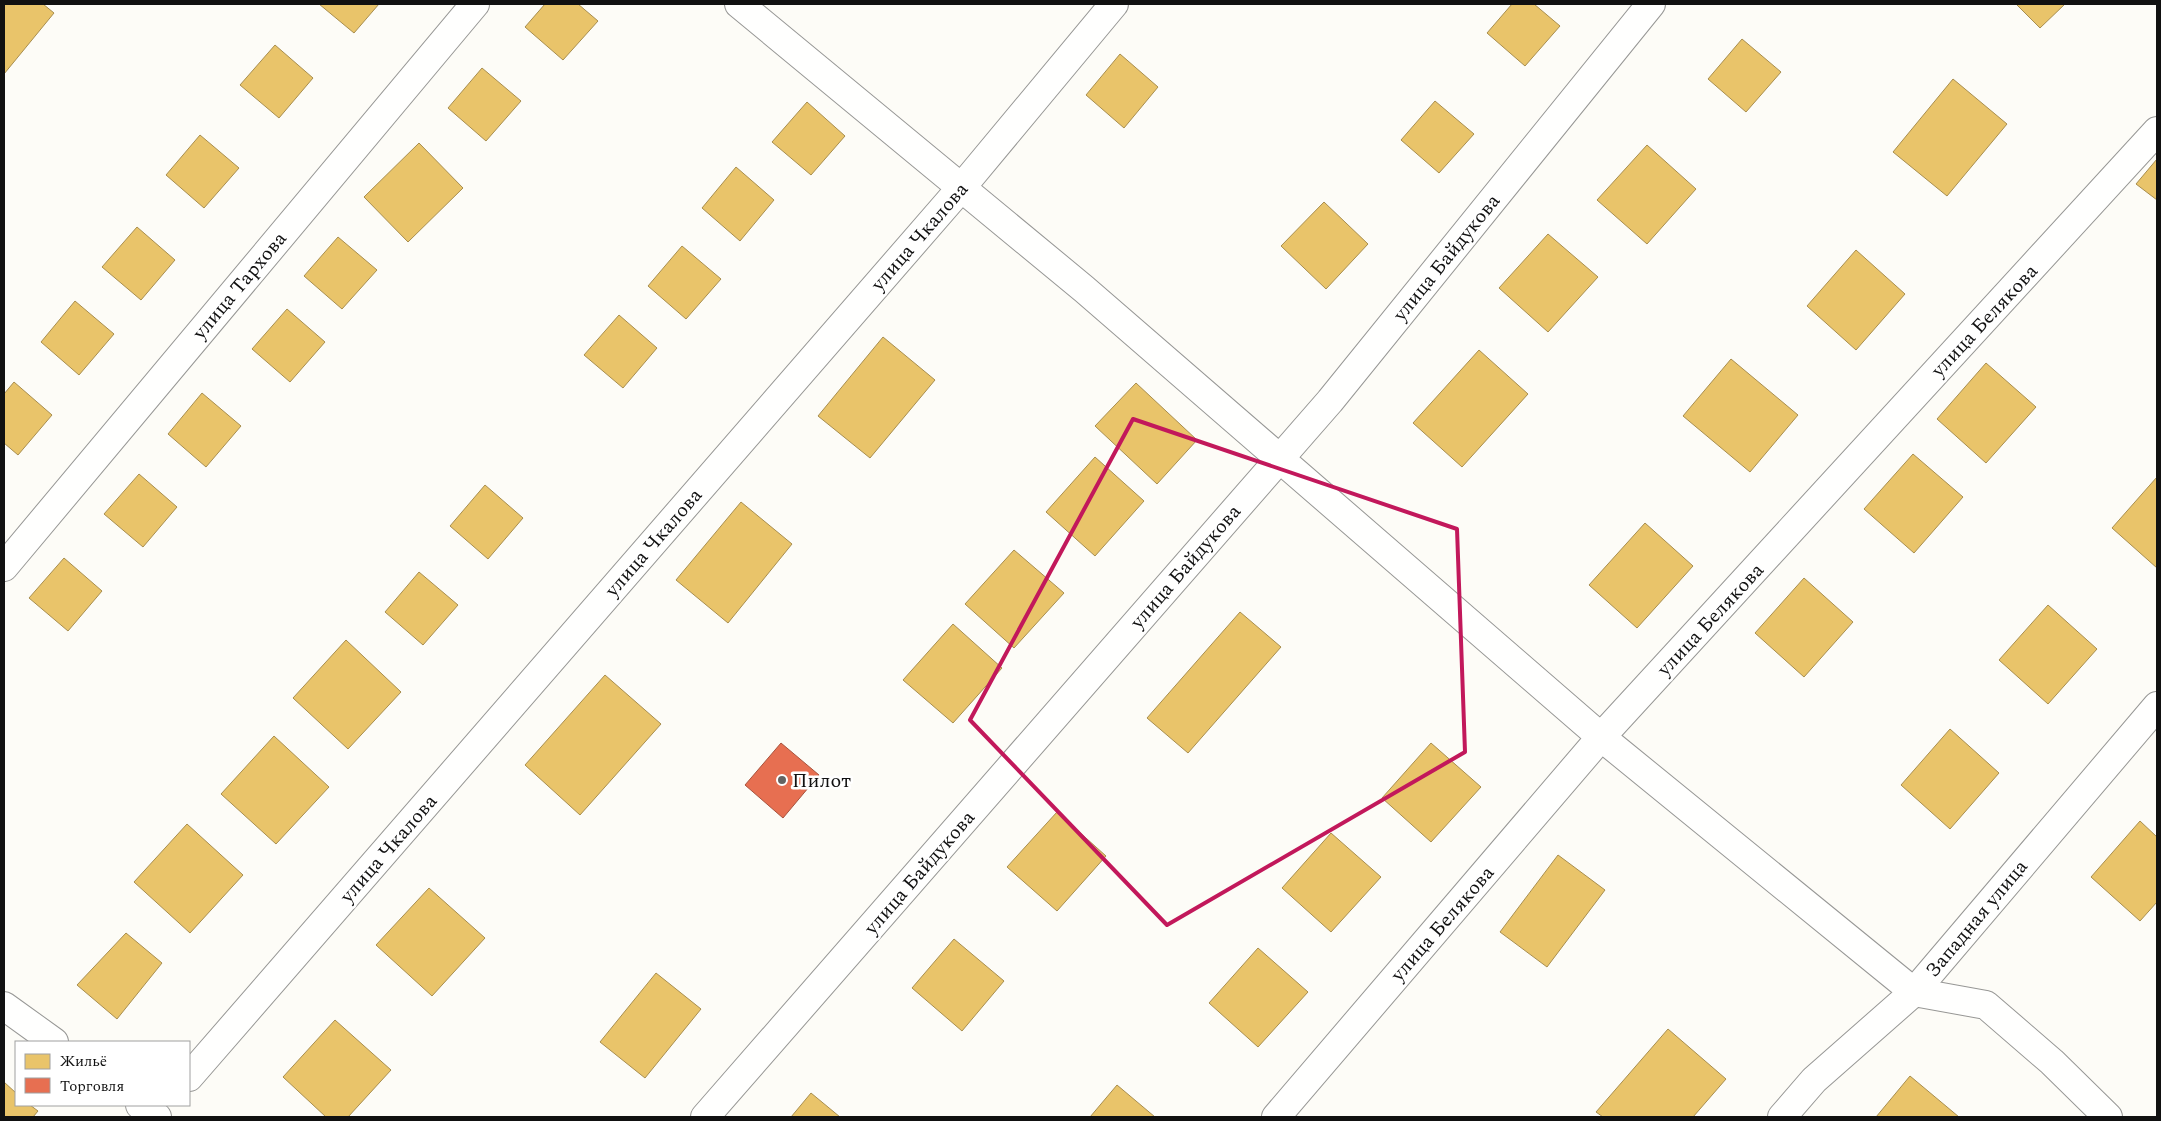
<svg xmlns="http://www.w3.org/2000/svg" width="2161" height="1121" font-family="Spectral,serif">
<rect width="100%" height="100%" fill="#fdfcf7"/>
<path fill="#e9c46a" stroke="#a88e4f" d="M4 4H43L54 13 4 74Z
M319 4H379L354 33Z
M545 4H578L598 21 563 60 525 27Z
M1512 4H1534L1560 26 1525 66 1487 33Z
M2016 4H2065L2040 28Z
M1742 39 1781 72 1746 112 1708 79Z
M275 45 313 78 279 118 240 85Z
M1120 54 1158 87 1124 128 1086 95Z
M482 68 521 101 486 141 448 108Z
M1953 79 2007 124 1947 196 1893 152Z
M1435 101 1474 134 1439 173 1401 140Z
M807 102 845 136 811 175 772 142Z
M200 135 239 168 204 208 166 175Z
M419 143 463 188 408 242 364 197Z
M1647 145 1696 189 1647 244 1597 200Z
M2157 159V200L2136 184Z
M736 167 774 200 740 241 702 208Z
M1324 202 1368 244 1326 289 1281 246Z
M137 227 175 260 141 300 102 267Z
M1548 234 1598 277 1548 332 1499 288Z
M338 237 377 270 342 309 304 276Z
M682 246 721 279 686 319 648 286Z
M1856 250 1905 294 1856 350 1807 306Z
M75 301 114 334 79 375 41 342Z
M287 309 325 342 290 382 252 349Z
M619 315 657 348 623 388 584 355Z
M883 337 935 380 870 458 818 416Z
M1479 350 1528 394 1462 467 1413 423Z
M1731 359 1798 415 1750 472 1683 416Z
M1986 363 2036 407 1986 463 1937 419Z
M14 382 52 415 18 455 4 443V394Z
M1136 383 1197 440 1157 484 1095 426Z
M202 393 241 426 206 467 168 434Z
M1913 454 1963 497 1914 553 1864 509Z
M1095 457 1144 501 1095 556 1046 512Z
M139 474 177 507 143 547 104 514Z
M2157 477V568L2112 528Z
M485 485 523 518 488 559 450 526Z
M741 502 792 544 728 623 676 580Z
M1645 523 1693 566 1637 628 1589 585Z
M1014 550 1064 593 1014 648 965 604Z
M64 558 102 591 68 631 29 598Z
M419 572 458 605 423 645 385 612Z
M1804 578 1853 622 1804 677 1755 633Z
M2048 605 2097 649 2048 704 1999 660Z
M1240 612 1281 647 1188 753 1147 718Z
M953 624 1002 668 953 723 903 680Z
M346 640 401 692 348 749 293 698Z
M605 675 661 724 580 815 525 765Z
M1950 729 1999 773 1950 829 1901 785Z
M274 736 329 787 276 844 221 794Z
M1431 743 1481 787 1431 842 1382 798Z
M1057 812 1106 856 1057 911 1007 867Z
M2140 821 2157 837V902L2140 921 2091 877Z
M187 824 243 875 190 933 134 882Z
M1331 833 1381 877 1331 932 1282 888Z
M1558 855 1605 890 1547 967 1500 932Z
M429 888 485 938 432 996 376 945Z
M126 933 162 963 117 1019 77 985Z
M954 939 1004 981 962 1031 912 988Z
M1258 948 1308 992 1258 1047 1209 1003Z
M656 973 701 1009 645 1078 600 1042Z
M335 1020 391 1070 348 1117H326L283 1077Z
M1668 1029 1726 1079 1693 1117H1603L1596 1112Z
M1910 1076 1959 1117H1876Z
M4 1082 16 1093V1105H30L38 1111 33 1117H4Z
M1117 1085 1155 1117H1090Z
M811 1093 840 1117H791Z"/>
<path fill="#e76f51" stroke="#a7533e" d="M781 743 819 775 783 818 745 785Z"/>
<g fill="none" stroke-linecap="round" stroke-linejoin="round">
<g stroke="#979795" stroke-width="30">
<path id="minor" d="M739 4 1084 289 1601 737 1914 992 1986 1005 2052 1062 2108 1117
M4 567 475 4
M4 1006 54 1042
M189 1077 961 188 1114 4
M140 1105 157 1117
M705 1117 1330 401 1651 4
M1276 1117 1601 737 2157 131
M1782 1117 1814 1080 1914 992 2157 706"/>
</g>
<use href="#minor" stroke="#fffffe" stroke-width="28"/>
</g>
<path fill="none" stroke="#c2185b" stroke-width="4" stroke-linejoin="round" d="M1133 419 1457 529 1465 752 1167 925 970 720Z"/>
<circle fill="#646362" stroke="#fff" stroke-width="2" cx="782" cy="780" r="5"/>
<g text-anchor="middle" stroke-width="5" stroke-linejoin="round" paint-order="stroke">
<g font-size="20" fill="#111" stroke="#fff">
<text transform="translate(919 236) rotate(-49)" y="7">улица Чкалова</text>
<text transform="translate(1446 257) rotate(-51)" y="7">улица Байдукова</text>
<text transform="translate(239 285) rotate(-50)" y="7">улица Тархова</text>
<text transform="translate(1984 320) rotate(-47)" y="7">улица Белякова</text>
<text transform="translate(653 542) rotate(-49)" y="7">улица Чкалова</text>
<text transform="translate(1185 566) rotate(-49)" y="7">улица Байдукова</text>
<text transform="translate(1710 619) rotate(-47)" y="7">улица Белякова</text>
<text transform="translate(388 848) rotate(-49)" y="7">улица Чкалова</text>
<text transform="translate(919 872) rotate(-49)" y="7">улица Байдукова</text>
<text transform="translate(1976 918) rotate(-50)" y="7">Западная улица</text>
<text transform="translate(1442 923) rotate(-49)" y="7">улица Белякова</text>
</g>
<g font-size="20" fill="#111" stroke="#fff" text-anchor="start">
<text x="792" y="787">Пилот</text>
</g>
</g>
<rect width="2161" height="1121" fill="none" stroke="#111111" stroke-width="10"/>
<rect x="15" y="1041" width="175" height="65" fill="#ffffff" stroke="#a0a0a0"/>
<rect x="25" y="1054" width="25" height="15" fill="#e9c46a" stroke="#a0a0a0"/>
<text x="60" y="1066" font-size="15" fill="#111111">Жильё</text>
<rect x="25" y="1078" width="25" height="15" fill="#e76f51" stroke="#a0a0a0"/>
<text x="60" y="1091" font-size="15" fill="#111111">Торговля</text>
</svg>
